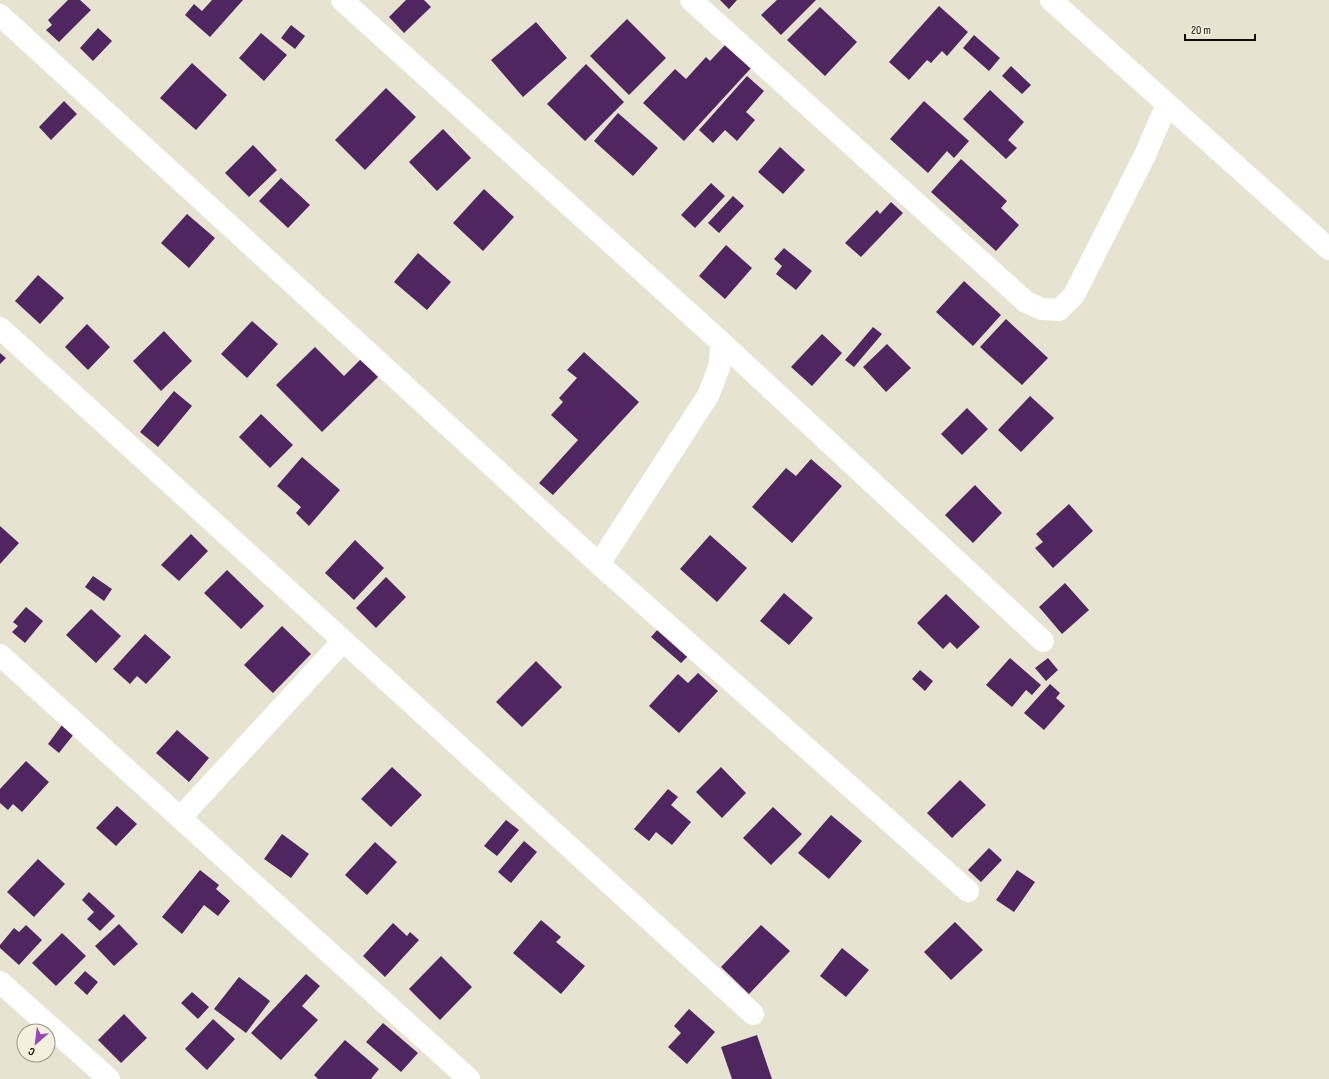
<svg xmlns="http://www.w3.org/2000/svg" width="1329" height="1079" font-family="'Sofia Sans Condensed',sans-serif">
<rect width="100%" height="100%" fill="#e6e3d1"/>
<path fill="#502660" d="M68 0H80L91 10 59 42 46 30 52 25 48 20Z
M212 0H243L210 37 185 15 194 4 202 11Z
M406 0H424L431 7 404 33 389 17Z
M720 0H737L729 9Z
M777 0H816L781 35 761 15Z
M939 6 968 32 947 56 942 51 931 63 927 60 909 80 889 62Z
M820 7 857 42 825 76 787 40Z
M627 19 666 58 629 95 590 56Z
M536 22 567 58 523 97 491 60Z
M291 25 305 36 295 49 281 38Z
M98 28 112 41 93 61 80 48Z
M261 33 287 55 264 81 239 58Z
M974 35 1000 58 989 71 963 48Z
M726 44 752 67 684 141 643 103 675 69 686 79 706 57 710 61Z
M192 63 227 95 196 130 160 98Z
M586 64 624 102 585 141 547 104Z
M1011 66 1031 85 1022 94 1002 76Z
M747 76 764 91 746 112 755 120 737 141 725 130 713 143 699 130Z
M386 88 416 117 365 170 335 140Z
M990 90 1024 122 1008 140 1017 148 1006 159 963 119Z
M64 101 77 114 51 140 39 127Z
M924 101 969 141 954 158 947 151 928 173 890 139Z
M618 113 658 148 633 176 594 141Z
M443 129 471 158 437 191 409 162Z
M253 145 277 170 249 197 225 173Z
M780 147 805 170 783 194 758 172Z
M961 159 1007 201 1001 208 1019 225 996 251 931 192Z
M281 178 310 205 288 228 259 201Z
M711 183 725 196 695 228 681 215Z
M484 189 514 217 483 251 453 223Z
M733 196 744 206 719 233 708 223Z
M891 202 903 213 861 257 845 243 877 210 880 214Z
M187 214 215 238 189 268 161 243Z
M726 245 752 268 725 299 699 276Z
M784 248 812 271 796 290 776 274 782 266 774 259Z
M418 253 451 282 427 310 394 282Z
M38 275 64 298 40 324 15 301Z
M964 281 1001 315 973 346 936 312Z
M1006 319 1048 358 1022 385 980 347Z
M252 321 278 344 247 378 221 354Z
M87 324 110 347 88 370 65 347Z
M873 327 882 334 854 367 845 360Z
M164 331 192 361 161 391 133 361Z
M822 334 842 353 812 386 791 367Z
M887 344 911 368 886 392 863 367Z
M315 347 344 376 361 359 378 377 322 432 276 385Z
M584 352 639 402 553 495 539 483 578 440 551 415 563 402 559 398 577 378 567 370Z
M0 353 6 358 0 364Z
M174 391 192 406 158 447 140 432Z
M1030 396 1054 418 1021 452 998 430Z
M967 408 988 429 962 455 941 434Z
M261 414 293 445 270 468 239 437Z
M302 457 340 490 309 526 296 513 301 507 277 486Z
M811 459 842 486 792 543 752 507 786 468 796 476Z
M975 485 1002 513 973 543 945 515Z
M1069 504 1093 531 1053 568 1035 548 1043 542 1036 534Z
M0 526 19 543 0 564Z
M191 534 208 551 179 581 161 565Z
M710 535 747 568 717 602 680 569Z
M355 540 384 568 354 600 325 573Z
M227 570 264 606 241 629 204 593Z
M93 576 112 589 104 601 85 587Z
M386 577 406 597 376 628 356 608Z
M1065 583 1089 610 1062 634 1039 607Z
M784 593 813 618 789 645 760 621Z
M946 594 980 627 957 649 950 642 943 649 917 623Z
M26 607 43 621 25 643 12 632 18 626 13 622Z
M91 609 121 636 96 663 66 635Z
M282 626 311 654 273 693 244 665Z
M658 629 688 656 681 663 651 637Z
M145 634 171 657 146 684 137 676 130 684 113 669Z
M1010 658 1041 685 1032 695 1026 690 1012 707 986 685Z
M1048 658 1058 670 1046 681 1035 668Z
M536 661 562 687 522 727 496 702Z
M920 670 933 681 925 691 912 679Z
M698 673 718 691 679 733 649 706 678 674 688 683Z
M1050 684 1060 693 1056 698 1065 706 1044 730 1024 713Z
M62 725 74 734 59 753 48 744Z
M177 730 209 758 189 782 156 753Z
M26 761 49 782 22 812 13 804 8 810 0 803V789Z
M392 767 422 795 391 827 361 799Z
M721 767 746 793 722 818 696 792Z
M960 780 986 805 952 838 927 813Z
M668 789 678 797 671 805 691 822 672 845 656 832 649 841 634 829Z
M117 806 137 824 116 846 96 828Z
M773 807 802 834 771 865 743 838Z
M831 815 862 841 829 879 798 853Z
M506 820 519 830 497 856 484 846Z
M282 834 309 854 291 878 264 859Z
M524 841 537 852 511 883 498 872Z
M375 842 397 862 367 895 345 875Z
M989 848 1002 860 981 882 968 870Z
M38 859 65 884 34 917 7 892Z
M200 870 219 885 216 889 230 901 218 916 204 905 182 934 162 917Z
M1017 870 1035 882 1014 912 996 900Z
M89 892 115 916 100 931 87 919 94 912 82 900Z
M541 920 561 937 556 942 585 966 561 994 513 953Z
M955 922 983 950 951 980 924 952Z
M393 923 407 936 410 932 419 940 385 977 363 956Z
M119 924 138 944 114 966 95 946Z
M26 925 42 940 19 965 0 948V945L14 928 19 932Z
M761 925 790 951 749 994 721 967Z
M62 933 86 956 56 986 32 963Z
M842 948 869 970 846 997 820 976Z
M441 956 472 987 440 1020 409 989Z
M85 971 98 982 87 995 74 983Z
M306 974 320 986 302 1006 318 1020 281 1060 251 1033Z
M239 977 270 1001 246 1033 214 1009Z
M192 992 209 1007 198 1019 181 1003Z
M689 1009 715 1032 687 1064 668 1047 681 1033 674 1026Z
M124 1014 147 1038 121 1063 98 1040Z
M213 1019 235 1039 207 1070 185 1049Z
M383 1023 418 1053 401 1072 366 1042Z
M757 1035 772 1079H732L721 1047Z
M345 1040 379 1069 371 1079H318L314 1075Z"/>
<g fill="none" stroke-linecap="round" stroke-linejoin="round">
<path stroke="#fff" stroke-width="22" d="M342 0 722 343 719 367 709 394 599 564
M691 0 1026 302 1042 309 1059 310 1074 295 1145 155 1167 104
M0 15 599 564 968 891
M0 328 753 1014
M722 343 1043 641
M0 655 469 1079
M180 818 343 641
M0 982 109 1079"/>
<path stroke="#fff" stroke-width="22" d="M1051 0 1329 249"/>
</g>
<g transform="translate(36 1043) rotate(208)"><circle r="19" fill="#f3f0de" stroke="#979588"/>
<path d="M0-3L7 15L0 10L-7 15Z" fill="#9947b6"/>
<text y="-6" font-size="11" font-weight="bold" text-anchor="middle" fill="#0d0c06">С</text>
</g>
<path d="M1185 34v6h70v-6" fill="none" stroke="#0d0c06" stroke-width="2"/>
<text x="1191" y="34" font-size="12" fill="#0d0c06" stroke="#f3f0de" stroke-width="3" paint-order="stroke">20 m</text>
</svg>
